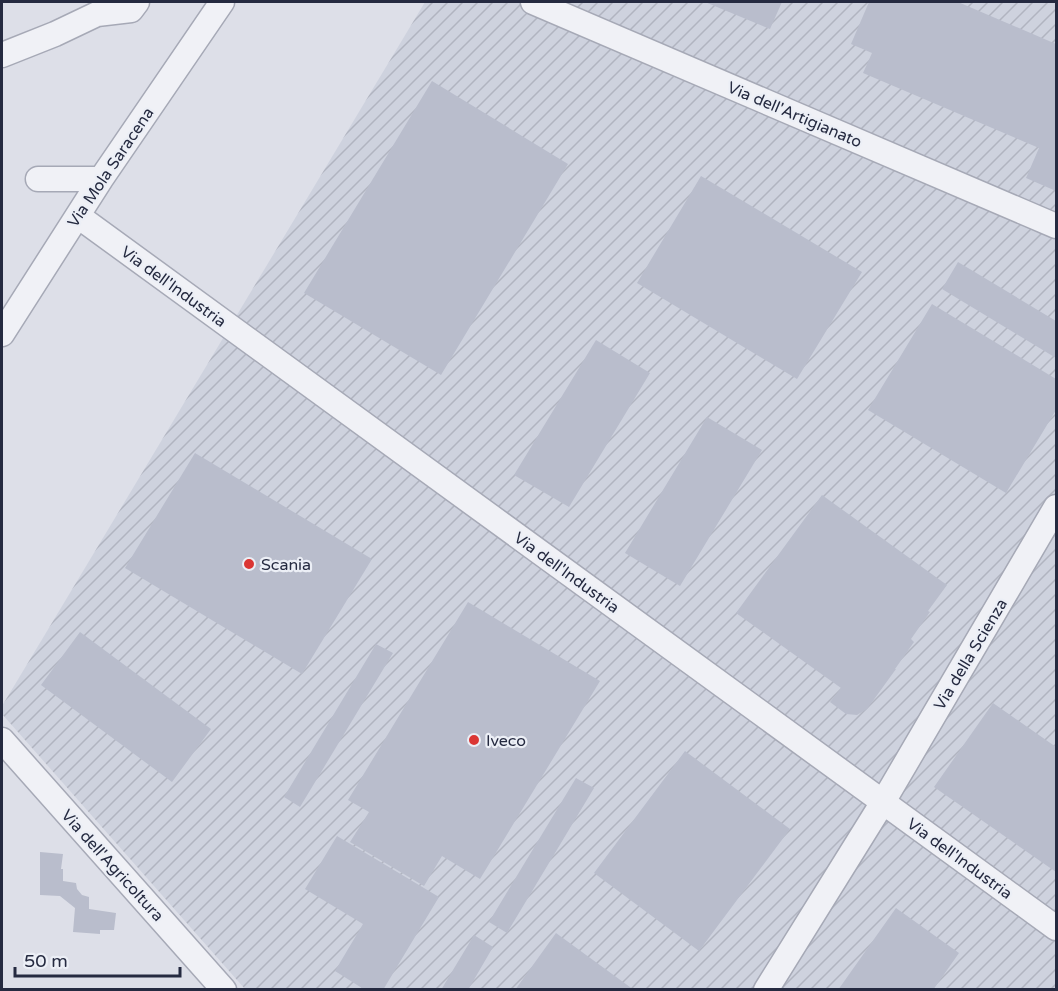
<svg xmlns="http://www.w3.org/2000/svg" width="1058" height="991" font-family="'Varela Round',sans-serif">
<defs>
<pattern id="industrial-furrows" width="10" height="10" patternUnits="userSpaceOnUse" patternTransform="scale(1.5)"><rect width="10" height="10" fill="#ced2de"/><path d="M-1 1l2-2M0 10L10 0M9 11l2-2" fill="none" stroke="#b1b4c0"/></pattern>
</defs>
<rect width="100%" height="100%" fill="#dddfe8"/>
<path fill="url(#industrial-furrows)" d="M425 2H1056V989H245L2 714V706Z"/>
<path fill="#b9bdcc" d="M705 2H782L770 29Z
M869 2H958L1056 44V191L1026 178 1039 148 863 73 872 53 851 44Z
M432 81 568 164 441 375 304 293Z
M701 176 862 272 797 379 637 283Z
M958 262 1056 321V358L942 289Z
M932 304 1056 379V410L1006 493 868 410Z
M596 340 650 373 569 507 514 475Z
M707 417 762 450 680 586 625 553Z
M195 453 372 559 302 674 125 568Z
M822 495 947 585 928 611 930 612 911 639 914 642 895 669H896L867 709 857 715 846 714 830 702 841 688 736 613Z
M468 602 600 681 480 879 442 856 424 886 350 842 369 812 348 800Z
M80 632 211 729 172 782 41 685Z
M376 644 393 653 300 807 284 797Z
M993 703 1056 747V872L934 787Z
M685 751 790 829 699 951 594 873Z
M576 778 594 788 507 933 489 922Z
M337 836 439 897 383 990H365L335 971 363 924 305 889Z
M40 852 63 854 61 869H63V881L76 883 77 889 82 895 89 897V909L116 913 114 930H100V934L73 932 75 908 60 896 40 895Z
M896 908 959 953 933 990H838Z
M556 933 634 990H515Z
M474 935 493 947 468 990H441Z"/>
<g fill="none" stroke-linecap="round" stroke-linejoin="round">
<g stroke="#a6a9b6" stroke-width="27">
<path id="minor" d="M533 2 1056 226
M2 55 55 34 97 14 131 10 137 2
M38 179H101
M78 216 1056 928
M2 334 101 179 222 2
M2 740 224 990
M766 990 883 802 1056 507"/>
</g>
<use href="#minor" stroke="#f0f1f6" stroke-width="24"/>
</g>
<g fill="#db3634" stroke="#eceff6" stroke-width="2">
<circle cx="249" cy="564" r="6"/>
<circle cx="474" cy="740" r="6"/>
</g>
<g text-anchor="middle" stroke-width="4.5" stroke-linejoin="round" paint-order="stroke">
<g font-size="16" fill="#252a40" stroke="#eceff6">
<text transform="translate(795 114) rotate(23)" y="6">Via dell'Artigianato</text>
<text transform="translate(110 167) rotate(-56)" y="6">Via Mola Saracena</text>
<text transform="translate(174 286) rotate(36)" y="6">Via dell'Industria</text>
<text transform="translate(567 572) rotate(36)" y="6">Via dell'Industria</text>
<text transform="translate(970 654) rotate(-59)" y="6">Via della Scienza</text>
<text transform="translate(960 858) rotate(36)" y="6">Via dell'Industria</text>
<text transform="translate(113 865) rotate(48)" y="6">Via dell'Agricoltura</text>
</g>
<g font-size="16" fill="#252a40" stroke="#eceff6" text-anchor="start">
<text x="261" y="570">Scania</text>
<text x="486" y="746">Iveco</text>
</g>
</g>
<rect width="1058" height="991" fill="none" stroke="#252a40" stroke-width="6"/>
<path d="M15 967v9h165v-9" fill="none" stroke="#252a40" stroke-width="3"/>
<text x="24" y="967" font-size="18" fill="#252a40" stroke="#eceff6" stroke-width="4.5" paint-order="stroke">50 m</text>
</svg>
